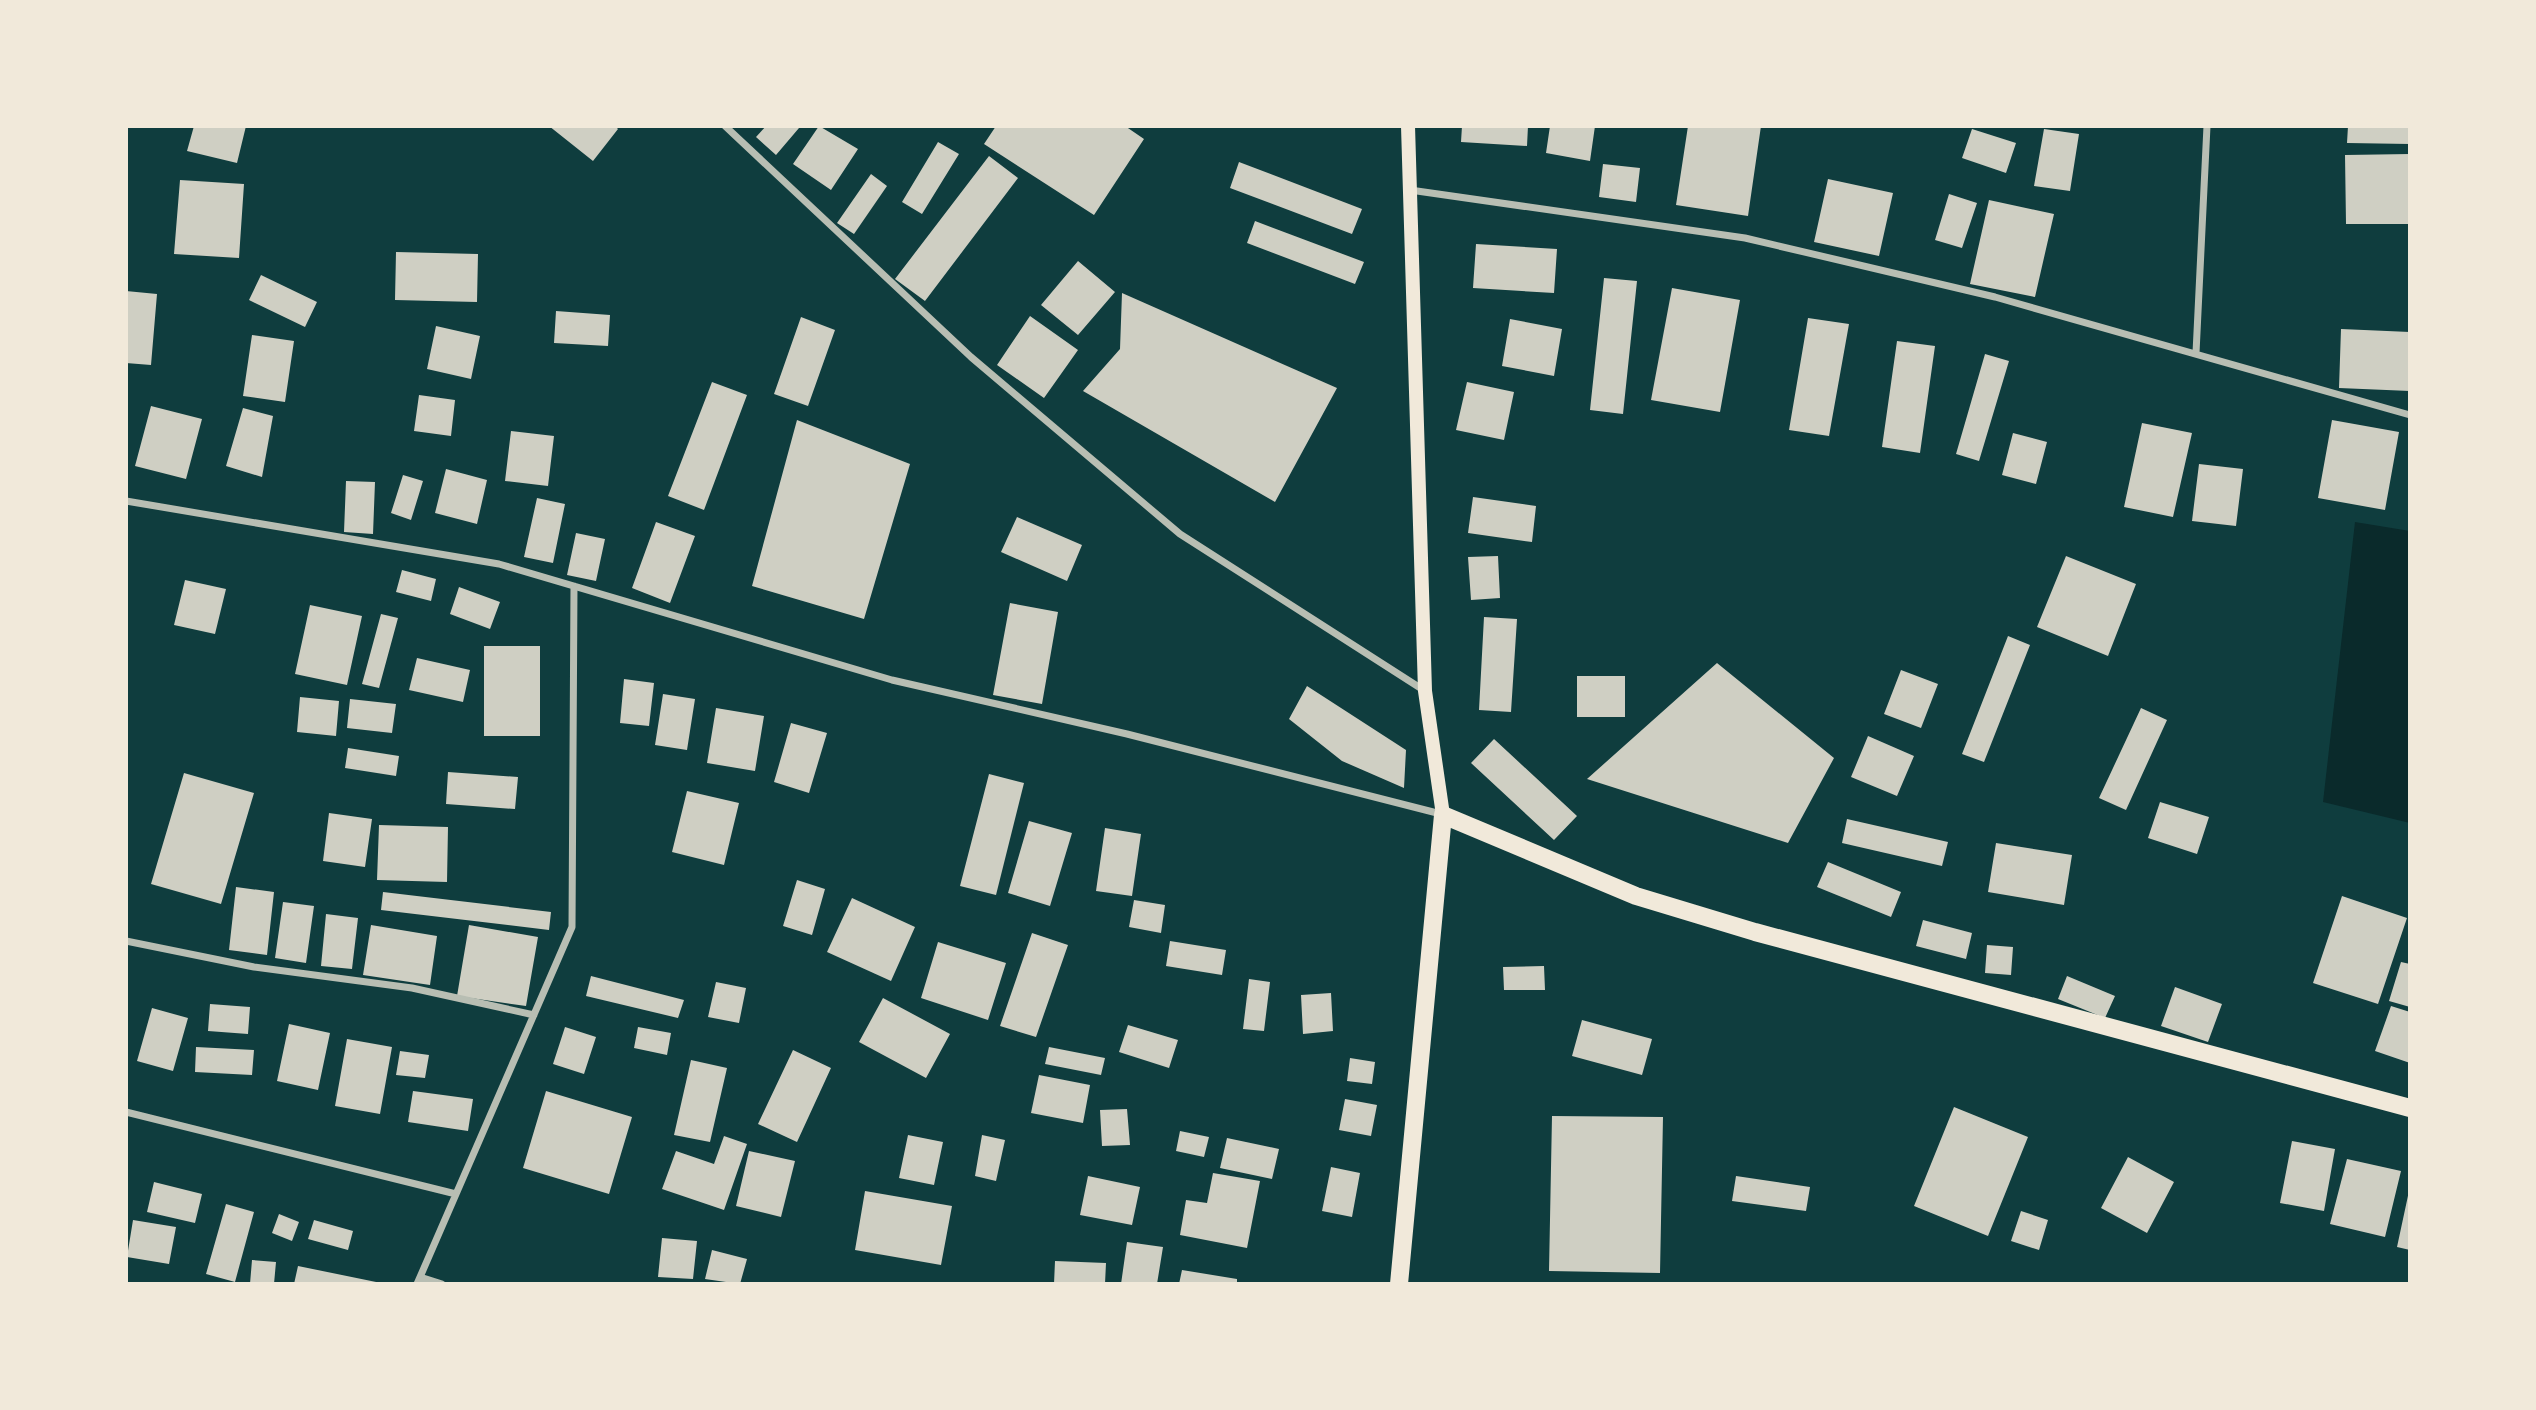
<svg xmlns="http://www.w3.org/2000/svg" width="2536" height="1410" font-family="'Public Sans',sans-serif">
<rect width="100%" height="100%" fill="#0f3d3e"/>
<path fill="#0a2a2b" d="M2355 522 2410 531V823L2323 802Z"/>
<path fill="#cfcfc3" d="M194 126H246L237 163 187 151Z
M549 126H615L618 129 593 161Z
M766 126H796L799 128 776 155 756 137Z
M819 126 858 149 831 190 793 164Z
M996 126H1125L1144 139 1094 215 984 144Z
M1462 126H1528L1527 146 1461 142Z
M1550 126H1595L1590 161 1546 153Z
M1688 126H1761L1748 216 1676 205Z
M2348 126H2410V144L2347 143Z
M1972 129 2016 143 2006 173 1962 158Z
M2044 129 2079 134 2070 191 2034 186Z
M938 142 959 154 922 214 902 202Z
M2410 154V224H2346L2345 155Z
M989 156 1018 178 925 301 895 279Z
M1239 162 1362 209 1352 234 1230 188Z
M1603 164 1640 168 1636 202 1599 197Z
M871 174 887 186 854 234 837 223Z
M1828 179 1893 193 1879 256 1814 242Z
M180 180 244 184 239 258 174 254Z
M1949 194 1977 203 1962 248 1935 240Z
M1989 200 2054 214 2035 297 1970 284Z
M1255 221 1364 262 1355 284 1247 243Z
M1476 244 1557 249 1554 293 1473 288Z
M396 252 478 254 477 302 395 300Z
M1078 261 1115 292 1078 335 1041 305Z
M261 275 317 302 305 327 249 300Z
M1604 278 1637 281 1623 414 1590 410Z
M1672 288 1740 300 1720 412 1651 400Z
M126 291 157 294 151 365 126 363Z
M1122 293 1337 388 1275 502 1083 391 1120 349Z
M556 311 610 315 608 346 554 343Z
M1030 316 1078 350 1044 398 997 365Z
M801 317 835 330 808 406 774 394Z
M1808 318 1849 324 1829 436 1789 430Z
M1510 319 1562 329 1554 376 1502 366Z
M436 326 480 336 471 379 427 369Z
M2341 329 2410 332V391L2339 388Z
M252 335 294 341 285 402 243 396Z
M1897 341 1935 346 1920 453 1882 447Z
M1985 354 2009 361 1979 461 1956 454Z
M712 382 747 395 704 510 668 496Z
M1467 382 1514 392 1504 440 1456 430Z
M419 395 455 400 451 436 414 431Z
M151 406 202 419 186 479 135 466Z
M243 408 273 416 262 477 226 466Z
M797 420 910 464 864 619 752 586Z
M2332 420 2399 432 2385 510 2318 498Z
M2142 423 2192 433 2173 517 2124 507Z
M511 431 554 436 548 486 505 481Z
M2013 433 2047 442 2036 484 2002 475Z
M2199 464 2243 469 2236 526 2192 521Z
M446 469 487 480 477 524 435 513Z
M403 475 423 481 411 520 391 513Z
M346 481 375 482 373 534 344 532Z
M1473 497 1536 506 1532 542 1468 533Z
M537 498 565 504 553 563 524 557Z
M1017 517 1082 545 1067 581 1001 552Z
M656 522 695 536 670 603 632 588Z
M576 533 605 539 596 581 567 575Z
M1498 556 1500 598 1471 600 1468 557Z
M2066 556 2136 584 2108 656 2037 627Z
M402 570 436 579 431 601 396 592Z
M185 580 226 589 215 634 174 625Z
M459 587 500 602 490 629 450 614Z
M1010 603 1058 612 1042 704 993 695Z
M310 605 362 616 347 685 295 674Z
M381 614 398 618 379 688 362 684Z
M1484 617 1517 619 1511 712 1479 710Z
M2008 636 2030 645 1984 762 1962 754Z
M484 646H540V736H484Z
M417 658 470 670 463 702 409 690Z
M1717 663 1834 758 1788 843 1587 779Z
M1901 670 1938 684 1921 728 1884 714Z
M1577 676H1625V717H1577Z
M624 679 654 683 649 726 620 723Z
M1307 686 1406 750 1404 788 1342 761 1289 719Z
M663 694 695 699 687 750 655 745Z
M300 697 339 701 336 736 297 732Z
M350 699 396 704 392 733 347 728Z
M716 708 764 716 755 771 707 763Z
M2141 708 2167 720 2126 810 2099 798Z
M791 723 827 733 809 793 774 782Z
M1868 736 1914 756 1897 796 1851 777Z
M1494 739 1577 816 1554 840 1471 763Z
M348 748 399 756 396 776 345 768Z
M448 772 518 777 515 809 446 804Z
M184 773 254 793 221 904 151 884Z
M989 774 1024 783 996 895 960 886Z
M687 791 739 803 724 865 672 852Z
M2160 802 2209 817 2197 854 2148 838Z
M329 813 372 819 365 867 323 861Z
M1847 819 1948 842 1942 866 1842 843Z
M1029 821 1072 833 1050 906 1008 893Z
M379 825 448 827 447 882 377 880Z
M1105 828 1141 834 1132 896 1096 891Z
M1996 843 2072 855 2064 905 1988 892Z
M1828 862 1901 892 1891 917 1817 887Z
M797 880 825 889 812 935 783 926Z
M236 887 274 892 267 955 229 950Z
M383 892 551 912 549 930 381 910Z
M2342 896 2407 918 2378 1004 2313 983Z
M852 898 915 927 891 981 827 952Z
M1134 900 1165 905 1161 933 1129 927Z
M283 902 314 906 306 963 275 958Z
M326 914 358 918 352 969 321 966Z
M1923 920 1972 933 1966 959 1916 946Z
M371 925 437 936 430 985 363 975Z
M469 925 538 937 526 1006 457 996Z
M1032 933 1068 945 1036 1037 1000 1026Z
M1170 941 1226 950 1222 975 1166 966Z
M938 942 1006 963 988 1020 921 998Z
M1987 945 2013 947 2011 975 1985 973Z
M2401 962 2410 964V1007L2389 1001Z
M1544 966 1545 990H1504L1503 967Z
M591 976 684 1000 678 1018 586 996Z
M2067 976 2115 996 2105 1018 2058 999Z
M1249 979 1270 982 1264 1031 1243 1029Z
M716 982 746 988 739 1023 708 1017Z
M2175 987 2222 1004 2208 1042 2161 1026Z
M1331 993 1333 1031 1303 1034 1301 995Z
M883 998 950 1034 926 1078 859 1042Z
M210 1004 250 1007 248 1034 208 1031Z
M2391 1006 2410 1012V1063L2375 1051Z
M152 1008 188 1018 173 1071 137 1061Z
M1582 1020 1652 1039 1642 1075 1572 1056Z
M289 1024 330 1033 318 1090 277 1081Z
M1128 1025 1178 1040 1169 1068 1119 1052Z
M565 1027 596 1037 584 1074 553 1064Z
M638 1027 671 1033 667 1055 634 1048Z
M347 1039 392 1047 380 1114 335 1106Z
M196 1047 254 1050 252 1075 195 1072Z
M1049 1047 1105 1058 1101 1075 1045 1064Z
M793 1050 831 1068 797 1142 758 1124Z
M400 1051 429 1055 425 1078 396 1075Z
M1350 1058 1375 1062 1372 1084 1347 1081Z
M691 1060 727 1068 710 1142 674 1135Z
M1039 1075 1090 1085 1083 1123 1031 1113Z
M413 1091 473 1099 468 1131 408 1122Z
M546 1091 632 1117 609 1194 523 1168Z
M1345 1099 1377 1105 1371 1136 1339 1130Z
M1954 1107 2028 1137 1988 1236 1914 1206Z
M1127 1109 1130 1145 1102 1146 1100 1110Z
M1552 1116 1663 1117 1660 1273 1549 1271Z
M1180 1131 1209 1137 1204 1157 1176 1151Z
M908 1135 943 1142 934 1185 899 1178Z
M982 1135 1005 1140 996 1181 975 1176Z
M724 1136 747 1144 724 1210 662 1189 676 1151 714 1164Z
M1227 1138 1279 1149 1272 1179 1220 1168Z
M2292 1141 2335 1149 2324 1211 2280 1203Z
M749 1151 795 1161 781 1217 736 1206Z
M2128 1157 2174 1182 2147 1233 2101 1208Z
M2347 1159 2401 1171 2385 1237 2330 1224Z
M1331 1167 1360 1173 1352 1217 1322 1211Z
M1213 1173 1260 1181 1247 1248 1180 1235 1186 1200 1207 1203Z
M1088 1176 1140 1187 1132 1225 1080 1215Z
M1736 1176 1810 1187 1806 1211 1732 1201Z
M154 1182 202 1194 195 1223 147 1212Z
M865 1191 952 1206 941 1265 855 1250Z
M2409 1191H2410V1250L2397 1247Z
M226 1204 254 1212 235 1282 206 1274Z
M2021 1211 2048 1220 2039 1250 2011 1241Z
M279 1214 299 1222 292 1241 272 1233Z
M133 1220 176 1227 169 1264 127 1257Z
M314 1220 353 1231 348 1250 308 1239Z
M662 1238 697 1241 693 1279 658 1277Z
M1127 1242 1163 1247 1157 1284H1121Z
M712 1250 747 1259 740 1284 705 1279Z
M252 1260 276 1262 274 1284H250Z
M1055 1261 1106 1263 1105 1284H1054Z
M298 1266 381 1283V1284H294Z
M1182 1270 1237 1279V1284H1179Z"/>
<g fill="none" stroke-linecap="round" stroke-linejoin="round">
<path stroke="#b8beb3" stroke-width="7" d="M725 126 971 357 1180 534 1425 691
M1410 190 1745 238 1995 297 2410 415
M2196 353 2207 126
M126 501 499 564 892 680 1127 734 1441 814
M126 941 254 967 412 988 534 1015
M126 1112 456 1194
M420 1277 442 1284
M417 1284 572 927 574 586"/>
<path stroke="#f1e9da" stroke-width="14" d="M1408 126 1425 691 1443 815"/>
<path stroke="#f1e9da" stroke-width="18" d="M1399 1284 1443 815 1636 896 1755 932 2410 1108"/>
</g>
<rect width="2536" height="1410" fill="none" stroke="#f1e9da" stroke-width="256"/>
</svg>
